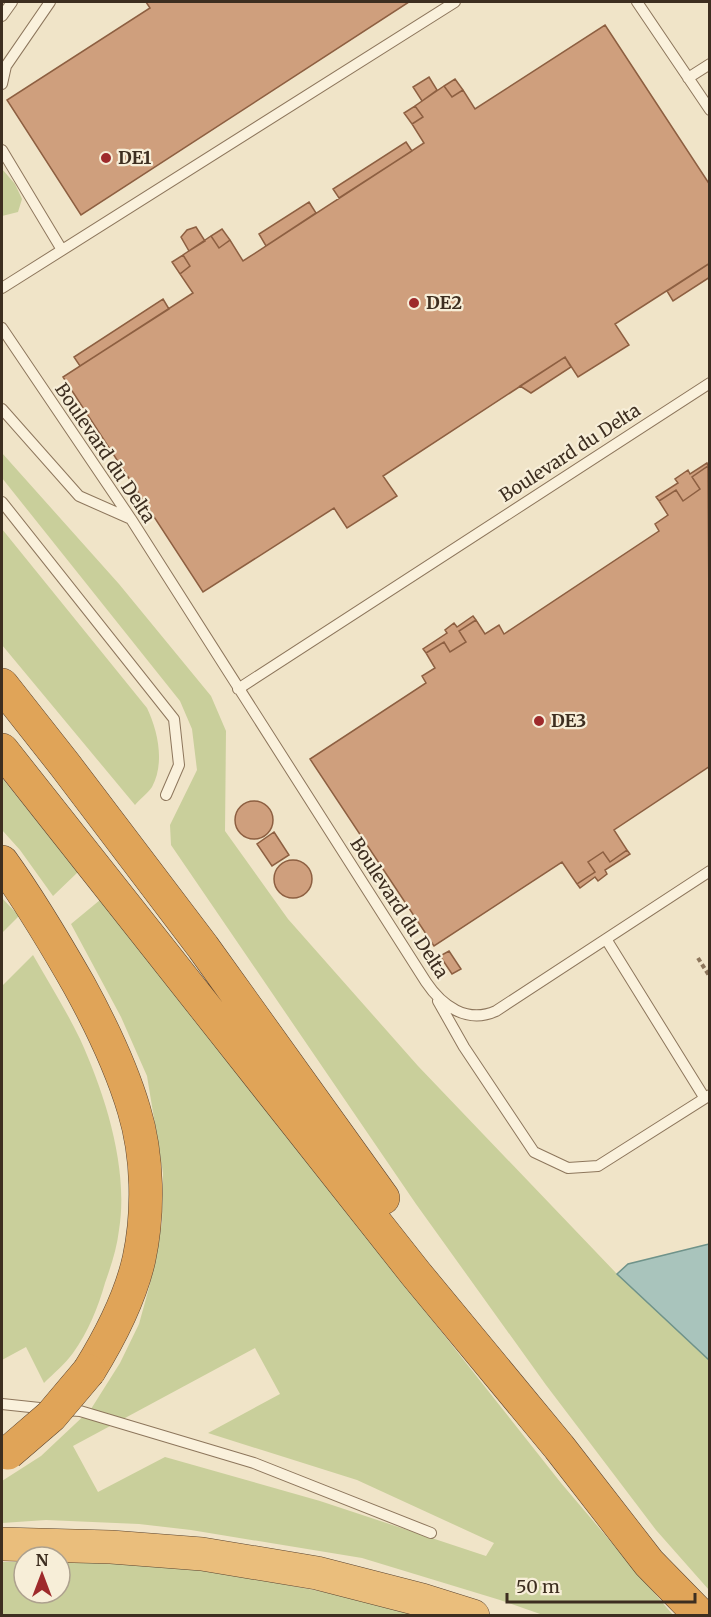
<svg xmlns="http://www.w3.org/2000/svg" width="711" height="1617" font-family="Merriweather,serif">
<rect width="100%" height="100%" fill="#f0e4c8"/>
<path fill="#c9cf9b" fill-rule="evenodd" d="M2 169 15 184 22 199 18 212 2 216Z
M2 453 119 584 211 696 226 731 225 831 288 919 418 1066 617 1274 628 1264 709 1244V1590L656 1530 546 1385 416 1204 171 845 170 825 197 770 192 729 180 701 2 478Z
M2 529 147 708C158 731 165 763 152 787 148 793 140 799 135 805L2 645Z
M2 778 78 872 53 896 20 850 2 830Z
M2 898 19 916 2 933Z
M100 900 561 1483 673 1615H543L500 1600 362 1558 191 1530 139 1524 46 1520 2 1523V1481L41 1456 91 1409 120 1363 139 1324 150 1284 162 1223 163 1173 147 1076 121 1017 71 924ZM255 1348 280 1394 208 1433 357 1480 494 1543 486 1556 320 1501 165 1457 98 1492 73 1446Z
M33 955C49 983 66 1010 80 1039 105 1094 129 1168 119 1230 117 1248 111 1266 105 1283 98 1308 88 1332 73 1353 65 1364 54 1373 44 1383L26 1347 2 1360V986Z
M60 1561H118L226 1573 386 1604 425 1615H2V1562H24V1593H60Z"/>
<path fill="#a9c4bc" stroke="#6f938a" stroke-width="1.5" d="M709 1244H710L709 1360 617 1274 628 1264Z"/>
<path fill="#cf9f7d" stroke="#8d5f41" stroke-width="1.5" d="M146 2H409L81 215 7 100 150 8Z
M605 25 710 185V263L615 324 629 345 578 377 565 357 383 476 397 496 347 528 334 508 203 592 63 377 193 293 180 274 190 266 183 255 211 236 219 248 230 240 243 261 424 143 412 124 423 117 415 106 444 86 452 97 463 90 475 109Z
M429 77 437 90 422 101 413 87Z
M455 79 463 90 452 97 444 86Z
M415 106 423 117 412 124 404 113Z
M406 142 412 151 339 198 333 189Z
M309 202 316 213 266 246 259 234Z
M196 227 205 241 189 251 181 237 187 230Z
M222 229 230 240 219 248 211 236Z
M183 255 190 266 180 274 172 262Z
M710 263V277L673 301 667 291Z
M163 299 169 309 80 366 74 357Z
M565 357 571 367 531 393 520 386Z
M707 463 708 466 692 477 700 489 683 501 676 490 659 501 656 497 678 483 675 479 688 470 690 474Z
M708 466 710 766 614 830 627 850 610 862 603 852 588 862 595 872 577 884 562 862 434 946 310 759 426 683 422 676 435 668 426 653 444 642 450 652 466 642 459 631 476 620 485 634 499 625 504 634 659 531 655 524 668 515 659 501 676 490 683 501 700 489 692 477Z
M473 616 476 620 459 631 466 642 450 652 444 642 426 653 423 649 447 633 445 630 454 623 457 627Z
M235 820a19 19 0 1 1 38 0a19 19 0 1 1-38 0Z
M274 832 289 855 272 866 257 844Z
M627 850 630 854 605 870 607 874 598 881 595 877 580 888 577 884 595 872 588 862 603 852 610 862Z
M274 879a19 19 0 1 1 38 0a19 19 0 1 1-38 0Z
M449 951 461 969 452 974 440 956Z"/>
<g fill="none" stroke-linecap="round" stroke-linejoin="round">
<g stroke="#8d765c" stroke-width="12">
<path id="service" d="M637 2 710 110
M2 16 12 2
M688 78 710 64
M2 84 6 66 50 2
M2 150 62 250
M2 288 455 2
M2 328 131 519 426 982C442 1006 467 1024 496 1011L710 871
M2 409 79 496 131 519
M2 502 174 719 179 765 166 795
M238 689 710 383
M606 939 704 1097
M438 1001 464 1047 534 1152 568 1168 598 1166 710 1095
M2 1404 49 1409
M65 1410 80 1411 254 1463 431 1533"/>
</g>
<g stroke="#5b4430" stroke-width="34">
<path id="trunk" d="M2 1544 111 1547 202 1554 317 1573 422 1600 473 1616"/>
</g>
<g stroke="#5b4430" stroke-width="34">
<path id="motorway" d="M2 685 65 765 203 947 383 1198
M2 750 416 1274 559 1447 649 1563 701 1616
M2 862C30 901 55 943 79 985 101 1025 121 1066 134 1110 148 1156 149 1212 139 1259 130 1299 110 1337 89 1371"/>
</g>
<path stroke="#8d765c" stroke-width="4" stroke-dasharray="4.5 3" stroke-linecap="butt" d="M698 958 710 977"/>
<use href="#service" stroke="#faf1dc" stroke-width="10"/>
<use href="#trunk" stroke="#eabe7c" stroke-width="33"/>
<use href="#motorway" stroke="#e0a458" stroke-width="33"/>
<g stroke="#5b4430" stroke-width="34" stroke-linecap="butt">
<path id="motorway-bridge" d="M8 1453 51 1416 89 1371"/>
</g>
<use href="#motorway-bridge" stroke="#e0a458" stroke-width="33"/>
</g>
<g fill="#9e2a2b" stroke="#f7eed8" stroke-width="2">
<circle cx="106" cy="158" r="6"/>
<circle cx="414" cy="303" r="6"/>
<circle cx="539" cy="721" r="6"/>
</g>
<g text-anchor="middle" stroke-width="4.5" stroke-linejoin="round" paint-order="stroke">
<g font-size="18" font-weight="bold" fill="#3d2e20" stroke="#f7eed8" text-anchor="start">
<text x="118" y="164">DE1</text>
<text x="426" y="309">DE2</text>
<text x="551" y="727">DE3</text>
</g>
<g font-size="18" fill="#3d2e20" stroke="#f7eed8">
<text transform="translate(105 453) rotate(56)" y="6">Boulevard du Delta</text>
<text transform="translate(570 453) rotate(-33)" y="6">Boulevard du Delta</text>
<text transform="translate(399 908) rotate(57)" y="6">Boulevard du Delta</text>
</g>
</g>
<rect width="711" height="1617" fill="none" stroke="#3d2e20" stroke-width="6"/>
<g transform="translate(42 1575)"><circle r="28" fill="#f7eed8" stroke="#ada18e" stroke-width="1.5"/>
<path d="M0-4.5L10 22L0 15L-10 22Z" fill="#9e2a2b"/>
<text y="-9" font-size="16" font-weight="bold" text-anchor="middle" fill="#3d2e20">N</text>
</g>
<path d="M507 1593v9h188v-9" fill="none" stroke="#3d2e20" stroke-width="3"/>
<text x="516" y="1593" font-size="18" fill="#3d2e20" stroke="#f7eed8" stroke-width="4.5" paint-order="stroke">50 m</text>
</svg>
